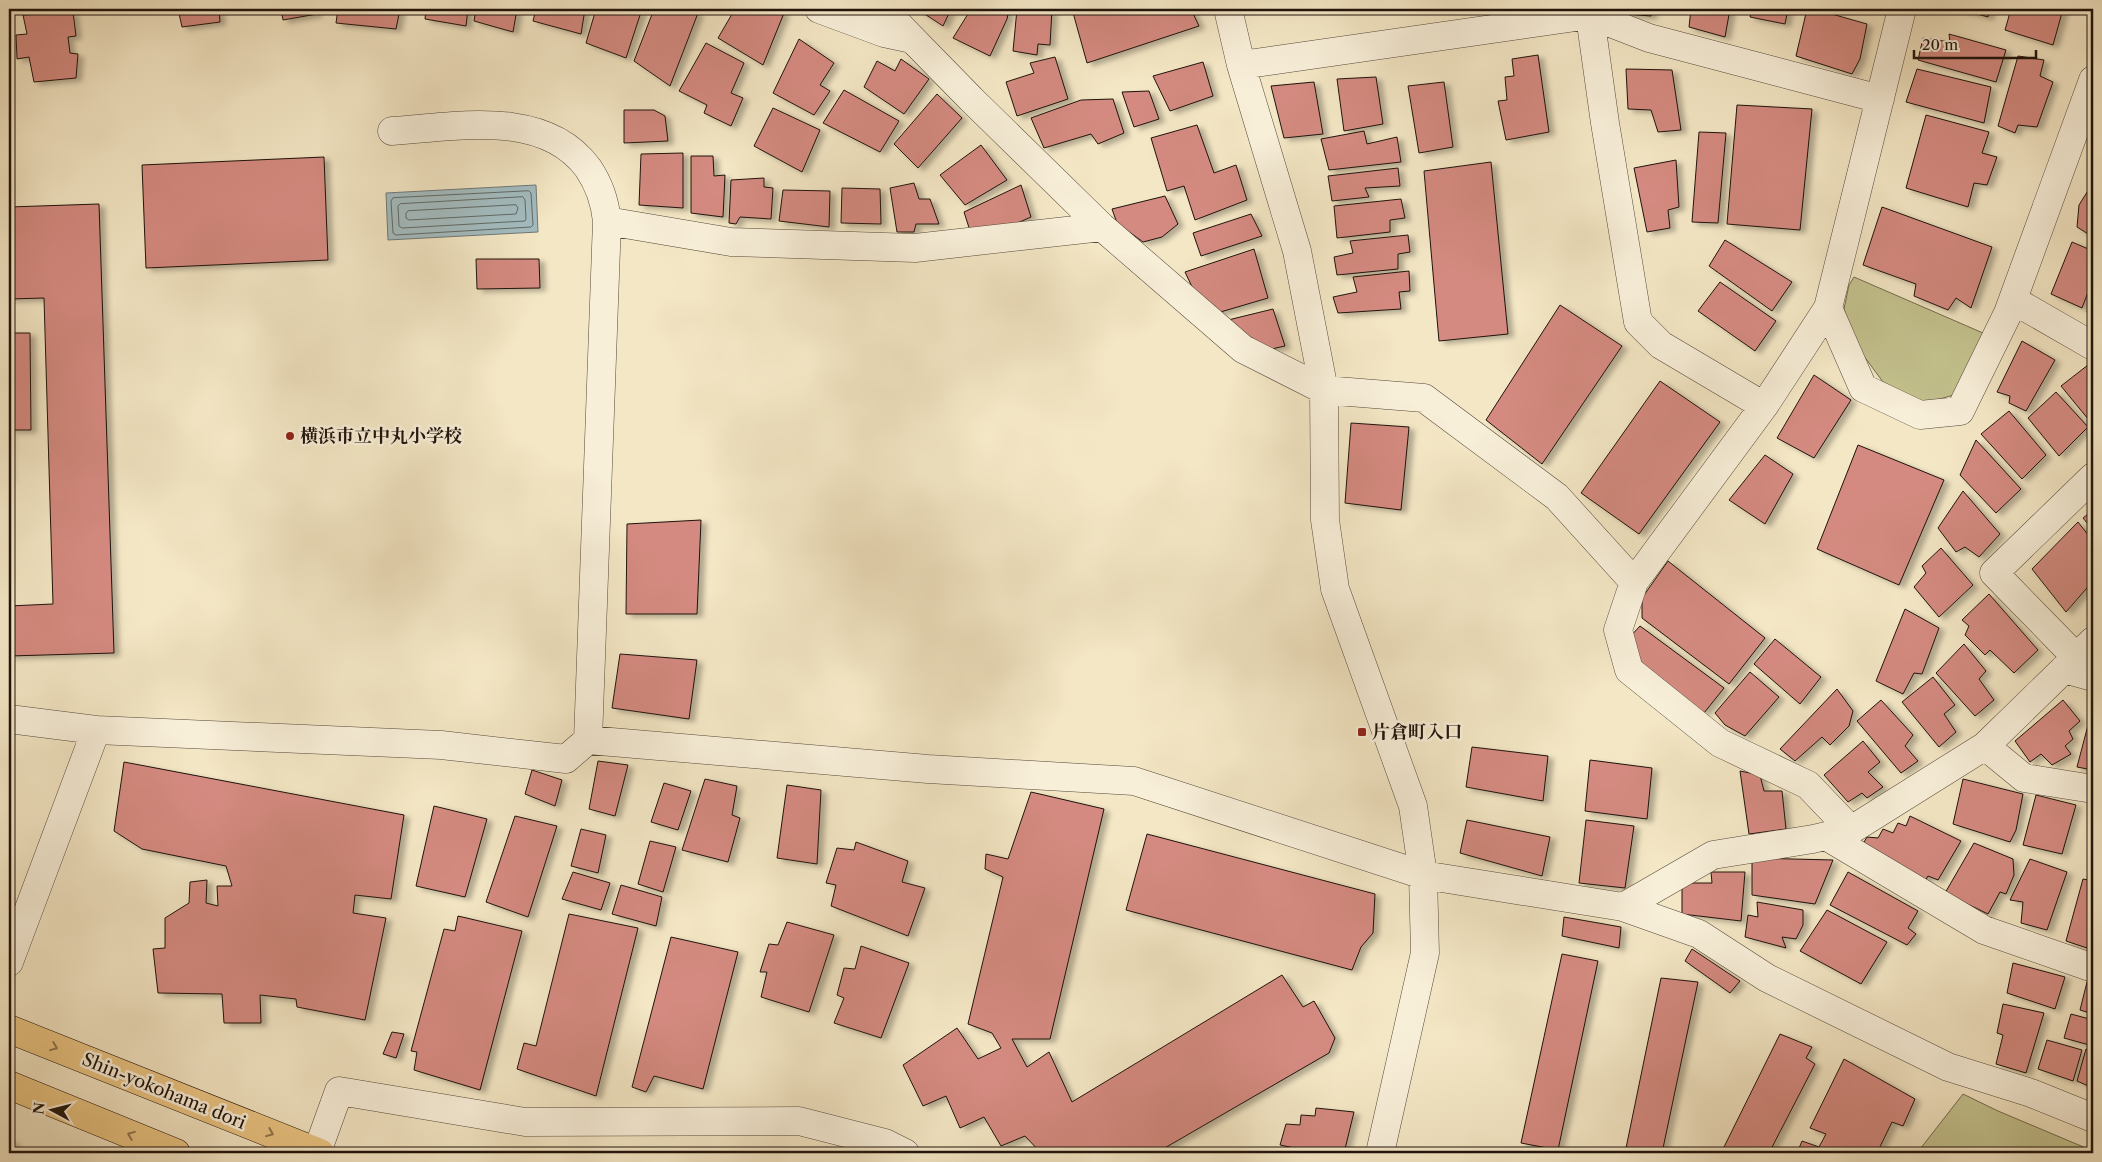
<svg xmlns="http://www.w3.org/2000/svg" width="2102" height="1162" font-family="'Libre Caslon Text','Noto Serif JP',serif">
<defs>
<filter id="shadow"><feDropShadow dx="5.5" dy="3" stdDeviation="2.5" flood-color="#0004"/></filter>
</defs>
<rect width="100%" height="100%" fill="#f4e7c5"/>
<filter id="stains"><feTurbulence type="fractalNoise" baseFrequency=".004" numOctaves="4"/><feColorMatrix values="0 0 0 0 .2 0 0 0 0 .09 0 0 0 0 .02 0 0 0 .5 -.17"/></filter>
<radialGradient id="worn" r=".72"><stop offset=".6" stop-color="#630" stop-opacity="0"/><stop offset="1" stop-color="#630" stop-opacity=".3"/></radialGradient>
<path fill="#c4c38f" stroke="#726b4e" d="M1854 277 1983 333 1954 395 1925 403 1883 382 1858 348 1844 309 1849 285Z
M1963 1094 1998 1111 2093 1151V1153H1917Z"/>
<path fill="#a3bcc0" stroke="#6e7878" d="M536 185 538 232 388 240 386 193Z"/>
<g fill="none" stroke-linecap="round" stroke-linejoin="round">
<path stroke="#616866" stroke-width="1" d="M529 191 531 193 533 225 531 227 396 235 393 233 391 201 393 198Z
M523 197 525 200 526 219 525 221 402 228 399 226 398 206 400 204Z
M516 205 518 208 516 214 409 220 406 218V213L408 211Z"/>
</g>
<path fill="#d48a80" stroke="#1f130c" filter="url(#shadow)" d="M178 9H219L220 22 182 27Z
M281 9H316L317 14 283 20Z
M338 9H400L396 29 336 23Z
M426 9H468L466 26 425 19Z
M476 9H517L513 32 474 21Z
M536 9H585L581 34 533 21Z
M596 9H642L626 58 586 43Z
M654 9H690L698 13 670 86 634 61Z
M735 9H777L784 13 763 65 718 38Z
M917 9H958L957 11 951 9 943 26Z
M971 9H1009L1007 19 990 56 953 38Z
M1017 9H1052L1050 45 1038 44 1037 55 1013 51Z
M1072 9H1191L1199 26 1087 63Z
M1624 9H1652L1651 16 1626 14Z
M1691 9H1730L1725 37 1689 27Z
M1752 9H1788L1785 24 1750 17Z
M1807 9H1814L1867 24 1860 59 1852 74 1796 56Z
M1959 9H1990L1988 17Z
M2011 9H2063L2053 45 2005 30Z
M73 12 76 36 68 37 70 53 78 54 76 78 34 82 29 57 17 59 16 35 27 34 23 15Z
M1949 34 2006 50 1996 82 1918 60 1923 38 1950 42Z
M799 39 834 63 820 85 830 91 814 115 773 93Z
M706 43 744 63 731 93 743 98 731 126 704 113 707 105 679 91Z
M1538 55 1549 132 1506 140 1498 101 1507 100 1505 77 1514 76 1512 59Z
M2018 56 2044 60 2040 76 2053 82 2037 127 2018 125 2015 133 1998 126Z
M1055 57 1068 99 1017 116 1006 82 1034 73 1030 63Z
M901 59 929 79 904 114 864 87 877 61 895 71Z
M1203 62 1213 96 1170 111 1153 76Z
M1626 69 1672 70 1681 130 1658 132 1651 110 1628 109Z
M1917 69 1991 87 1984 123 1906 102Z
M1376 77 1383 124 1344 131 1337 79Z
M1314 82 1323 134 1284 138 1271 86Z
M1444 82 1453 147 1419 153 1408 86Z
M844 90 899 121 880 152 823 123Z
M1149 91 1159 119 1134 127 1122 92Z
M937 94 962 118 918 168 894 144Z
M1113 99 1124 133 1098 144 1091 134 1044 148 1031 118 1081 100Z
M1737 105 1812 109 1800 230 1727 224Z
M773 108 820 130 802 172 754 146Z
M624 110H654L665 116 668 141 624 143Z
M1926 115 1989 132 1982 153 1997 157 1987 185 1974 183 1968 207 1906 188Z
M1197 125 1214 173 1236 165 1247 200 1195 220 1184 186 1167 191 1151 138Z
M1364 131 1367 144 1397 137 1401 162 1329 170 1321 139Z
M1699 132 1726 133 1718 223 1692 222Z
M981 145 1007 180 965 205 940 175Z
M683 153V208L639 205 641 154Z
M691 156H713L714 176 725 175 723 217 691 213Z
M324 157 328 260 146 268 142 165Z
M1676 160 1679 207 1668 210 1670 228 1647 232 1634 168Z
M1491 162 1508 334 1439 341 1424 171Z
M1398 168 1400 186 1365 188 1369 197 1332 201 1328 176Z
M764 178V187L773 188 771 219 740 217 736 224 729 223 731 180Z
M914 183 919 199H930L939 224H916L914 232H897L890 188Z
M1021 185 1031 217 1006 228 972 237 964 212Z
M2093 187V237L2077 227 2079 205 2089 189Z
M842 188 880 189 881 224 841 223Z
M783 190 830 191 829 227 779 221Z
M1165 196 1178 224 1162 237 1143 242 1117 223 1112 209Z
M1401 199 1405 218 1390 220V232L1337 238 1334 206Z
M99 204 114 653 9 656V606L53 604 44 298 9 299V207Z
M1882 207 1992 247 1971 308 1956 298 1948 310 1914 296 1916 284 1863 265Z
M1251 214 1262 236 1201 256 1193 233Z
M1408 235 1410 252 1398 254V269L1337 275 1334 257 1353 253 1350 241Z
M1725 240 1792 282 1772 311 1709 266Z
M2072 242 2093 251V279L2082 308 2051 294Z
M1254 249 1268 298 1217 313 1194 291 1185 272Z
M476 259H539L540 288 477 289Z
M1409 271 1410 291 1399 292 1401 309 1338 313 1333 297 1357 292 1353 277Z
M1720 282 1776 321 1755 351 1698 311Z
M2093 301V316L2087 312Z
M1560 305 1622 346 1542 464 1486 420Z
M1273 309 1285 346 1267 350 1224 321Z
M9 333H30L31 430H9V479Z
M2022 341 2055 360 2026 411 2009 403 2010 396 1997 392Z
M2088 365 2093 372V425L2061 386Z
M1814 375 1851 400 1814 458 1777 438Z
M1660 381 1720 422 1639 534 1581 493Z
M2056 392 2088 427 2059 456 2028 418Z
M2009 411 2046 455 2022 479 1981 434Z
M1351 423 1409 427 1401 510 1345 503Z
M1976 440 2021 489 1996 513 1960 475Z
M1858 445 1944 480 1899 585 1817 549Z
M1765 455 1793 474 1765 524 1729 500Z
M1963 491 2000 534 1979 557 1965 547 1956 552 1938 528Z
M2093 510V530L2083 518Z
M701 520 697 614H626L627 524Z
M2078 522 2093 541V581L2066 612 2032 569Z
M1941 548 1973 585 1939 617 1914 587 1926 573 1922 566Z
M1668 561 1765 638 1729 684 1642 618V598Z
M1989 594 2038 650 2014 673 1990 650 1985 655 1965 635 1969 626 1962 620Z
M1905 609 1939 628 1922 674 1914 673 1903 694 1876 681Z
M1640 626 1724 688 1704 713 1636 659 1627 640Z
M1775 639 1821 677 1800 704 1754 664Z
M1964 644 1986 671 1979 679 1994 700 1975 716 1936 673Z
M620 654 697 660 689 719 612 708Z
M1750 672 1779 697 1745 736 1725 725 1715 713Z
M1933 677 1955 705 1944 714 1956 732 1939 747 1902 702Z
M1837 689 1853 711 1849 726 1830 745 1822 737 1795 761 1780 749Z
M1881 700 1913 735 1905 746 1918 761 1901 773 1857 721Z
M2063 700 2080 721 2069 731 2073 739 2065 746 2071 754 2052 765 2041 754 2030 762 2015 741Z
M2093 706V770L2077 767Z
M1863 741 1880 762 1868 772 1883 787 1867 798 1862 793 1848 802 1824 775Z
M1472 747 1548 756 1543 801 1466 787Z
M1590 760 1652 768 1647 819 1585 811Z
M598 761 628 765 615 816 589 809Z
M124 762 404 815 391 899 355 895 353 913 386 918 365 1020 297 1007 296 999 260 995 261 1023H224L222 994 158 993 153 949 165 948V918L189 903 190 882 207 880 206 903 218 906 217 886H232L226 866 142 849 114 831Z
M532 770 562 780 555 806 525 794Z
M1740 771 1760 775 1764 791H1782L1786 829 1749 834Z
M705 779 737 786 732 815 740 818 728 862 682 850Z
M1963 779 2023 794 2016 830 2010 842 1953 824Z
M664 783 691 791 678 830 651 822Z
M787 785 821 790 817 864 777 858Z
M1031 792 1104 809 1050 1039H1012L1027 1067 1049 1052 1072 1102 1282 975 1303 1007 1314 1001 1335 1038 1329 1053 1156 1153H1041L1025 1136 1001 1146 984 1117 960 1128 946 1096 923 1106 903 1065 957 1028 978 1059 1001 1048 992 1033 968 1024 1003 877 985 869 986 854 1008 859Z
M2036 795 2076 805 2062 854 2023 845Z
M434 806 487 819 465 897 416 886Z
M515 816 557 826 528 917 486 902Z
M1910 816 1961 841 1938 880 1928 876 1924 883 1861 847 1867 837 1878 838 1883 829 1893 833 1898 823 1906 826Z
M1467 820 1550 837 1542 876 1460 853Z
M1586 820 1634 826 1625 888 1579 883Z
M581 829 606 835 598 873 571 866Z
M1147 834 1375 894 1373 933 1361 947 1352 970 1126 910Z
M650 841 676 847 663 892 638 884Z
M856 842 908 861 902 882 925 888 908 936 831 906 836 885 826 883 837 848 854 850Z
M1974 843 2013 859 2014 875 2006 894 2000 892 1988 914 1945 893Z
M1752 858 1833 860 1815 904 1752 895Z
M2030 859 2067 872 2047 930 2021 923 2023 902 2010 900Z
M573 872 610 883 601 910 562 899Z
M1711 872H1745L1741 921 1682 914V883H1712Z
M1848 872 1918 911 1908 928 1916 934 1907 945 1830 905Z
M2083 879 2093 881V950L2066 941Z
M621 885 662 897 656 926 612 914Z
M1757 902 1803 910V925L1796 939 1782 937 1786 948 1745 937 1748 915 1758 917Z
M1827 910 1887 942 1861 984 1800 951Z
M569 914 638 928 596 1096 517 1069 524 1043 536 1046Z
M458 916 522 931 480 1090 414 1070 417 1052 411 1051 444 929 455 931Z
M1564 917 1621 927 1619 948 1562 936Z
M787 922 834 935 809 1012 761 997 767 972H760L769 944 778 945Z
M671 937 738 952 703 1089 654 1076 646 1092 632 1087Z
M861 946 909 963 881 1038 834 1023 844 998 837 995 844 968 855 969Z
M1692 949 1740 981 1730 993 1685 961Z
M1562 954 1598 961 1558 1150 1521 1143Z
M2013 963 2065 977 2055 1009 2007 993Z
M1661 978 1698 982 1662 1153H1625Z
M2087 982 2093 983V1014L2080 1010Z
M2003 1004 2044 1013 2026 1073 1996 1064 2003 1035 1997 1033Z
M2071 1014 2093 1020V1046L2064 1038Z
M392 1032 404 1034 396 1058 383 1054Z
M1780 1034 1812 1047 1806 1058 1815 1064 1769 1153H1721Z
M2047 1040 2082 1050 2073 1081 2038 1069Z
M2086 1049 2093 1052V1088L2077 1081Z
M1844 1059 1915 1099 1903 1126 1892 1122 1877 1153H1797L1802 1141 1819 1147 1826 1134 1810 1128Z
M1316 1108 1354 1112 1344 1153H1319L1280 1145 1286 1124 1300 1125 1301 1115 1315 1116Z
M9 1140 15 1142 10 1153H9Z"/>
<g fill="none" stroke-linecap="round" stroke-linejoin="round">
<g stroke="#54483a" stroke-width="29">
<path id="minor" d="M819 9 884 33 912 39
M883 9 971 99 1102 227 1243 349 1324 390 1424 398 1557 497 1634 582
M1228 9 1241 65 1297 251 1324 390 1325 520 1335 589 1413 806 1423 875 1425 953 1380 1153
M1589 9 1605 123 1638 322 1661 345 1764 406 1828 308 1902 9
M1241 65 1590 15 1649 38 1880 99
M392 131C455 127 544 108 588 168 599 184 605 202 607 221
M2013 300 2093 346
M1828 308 1863 388 1920 415 1960 411 2008 313 2093 80
M1764 406 1634 582 1618 630 1629 670 1720 743 1808 785 1851 830
M2076 657 1994 573 2093 477
M2064 669 2093 677
M9 719 96 730 9 962
M96 730 441 745 566 759 588 740 928 769 1134 781 1423 875 1623 907 1713 855 1813 839 1851 830 1985 746 2093 641
M588 740 607 221 731 242 915 248 1102 227
M1985 746 2024 778 2093 789
M1826 836 1984 930 2093 968
M1623 907 1699 934 1767 978 1948 1067 2031 1093 2093 1118
M317 1152 339 1091 525 1122 799 1121 885 1143 905 1153"/>
</g>
<g stroke="#1f130c" stroke-width="29">
<path id="major" d="M9 1029 320 1153
M9 1085 176 1153"/>
</g>
<use href="#minor" stroke="#f8efd9" stroke-width="28"/>
<use href="#major" stroke="#eac482" stroke-width="28"/>
</g>
<defs><path id="oneway-chevron" d="M-2-3.5L2.5 0L-2 3.5" fill="none" stroke-width="1.6" stroke-linecap="round" stroke-linejoin="round" transform="scale(1.25)"/></defs>
<g stroke="#8f744d">
<use href="#oneway-chevron" transform="translate(54 1047) rotate(22)"/>
<use href="#oneway-chevron" transform="translate(270 1133) rotate(22)"/>
<use href="#oneway-chevron" transform="translate(131 1135) rotate(-158)"/>
</g>
<g fill="#8f2418" stroke="#f8efd9" stroke-width="2">
<circle cx="290" cy="436" r="5"/>
<rect x="1357" y="727" width="10" height="10" rx="2.5"/>
</g>
<g text-anchor="middle" stroke-width="5" stroke-linejoin="round" paint-order="stroke">
<g font-size="18" font-weight="bold" fill="#1f130c" stroke="#f8efd9" text-anchor="start">
<text x="300" y="442">横浜市立中丸小学校</text>
<text x="1372" y="738">片倉町入口</text>
</g>
<g font-size="18" fill="#1f130c" stroke="#f8efd9">
<text transform="translate(164 1091) rotate(22)" y="6">Shin-yokohama dori</text>
</g>
</g>
<rect width="2102" height="1162" fill="none" stroke="#f4e7c5" stroke-width="30"/>
<rect x="10" y="10" width="2082" height="1142" fill="none" stroke="#1f130c" stroke-width="2.5"/>
<rect x="15" y="15" width="2072" height="1132" fill="none" stroke="#1f130c"/>
<g transform="translate(52 1110) rotate(277)" stroke="#f8efd9" stroke-width="4" paint-order="stroke">
<path d="M0-4L9 19L0 12L-9 19Z" fill="#1f130c"/>
<text y="-8" font-size="14" font-weight="bold" text-anchor="middle" fill="#1f130c">N</text>
</g>
<path d="M1914 50v8h122v-8" fill="none" stroke="#1f130c" stroke-width="2.5"/>
<text x="1922" y="50" font-size="15" fill="#1f130c" stroke="#f8efd9" stroke-width="4" paint-order="stroke">20 m</text>
<rect width="100%" height="100%" filter="url(#stains)"/>
<rect width="100%" height="100%" fill="url(#worn)"/>
</svg>
